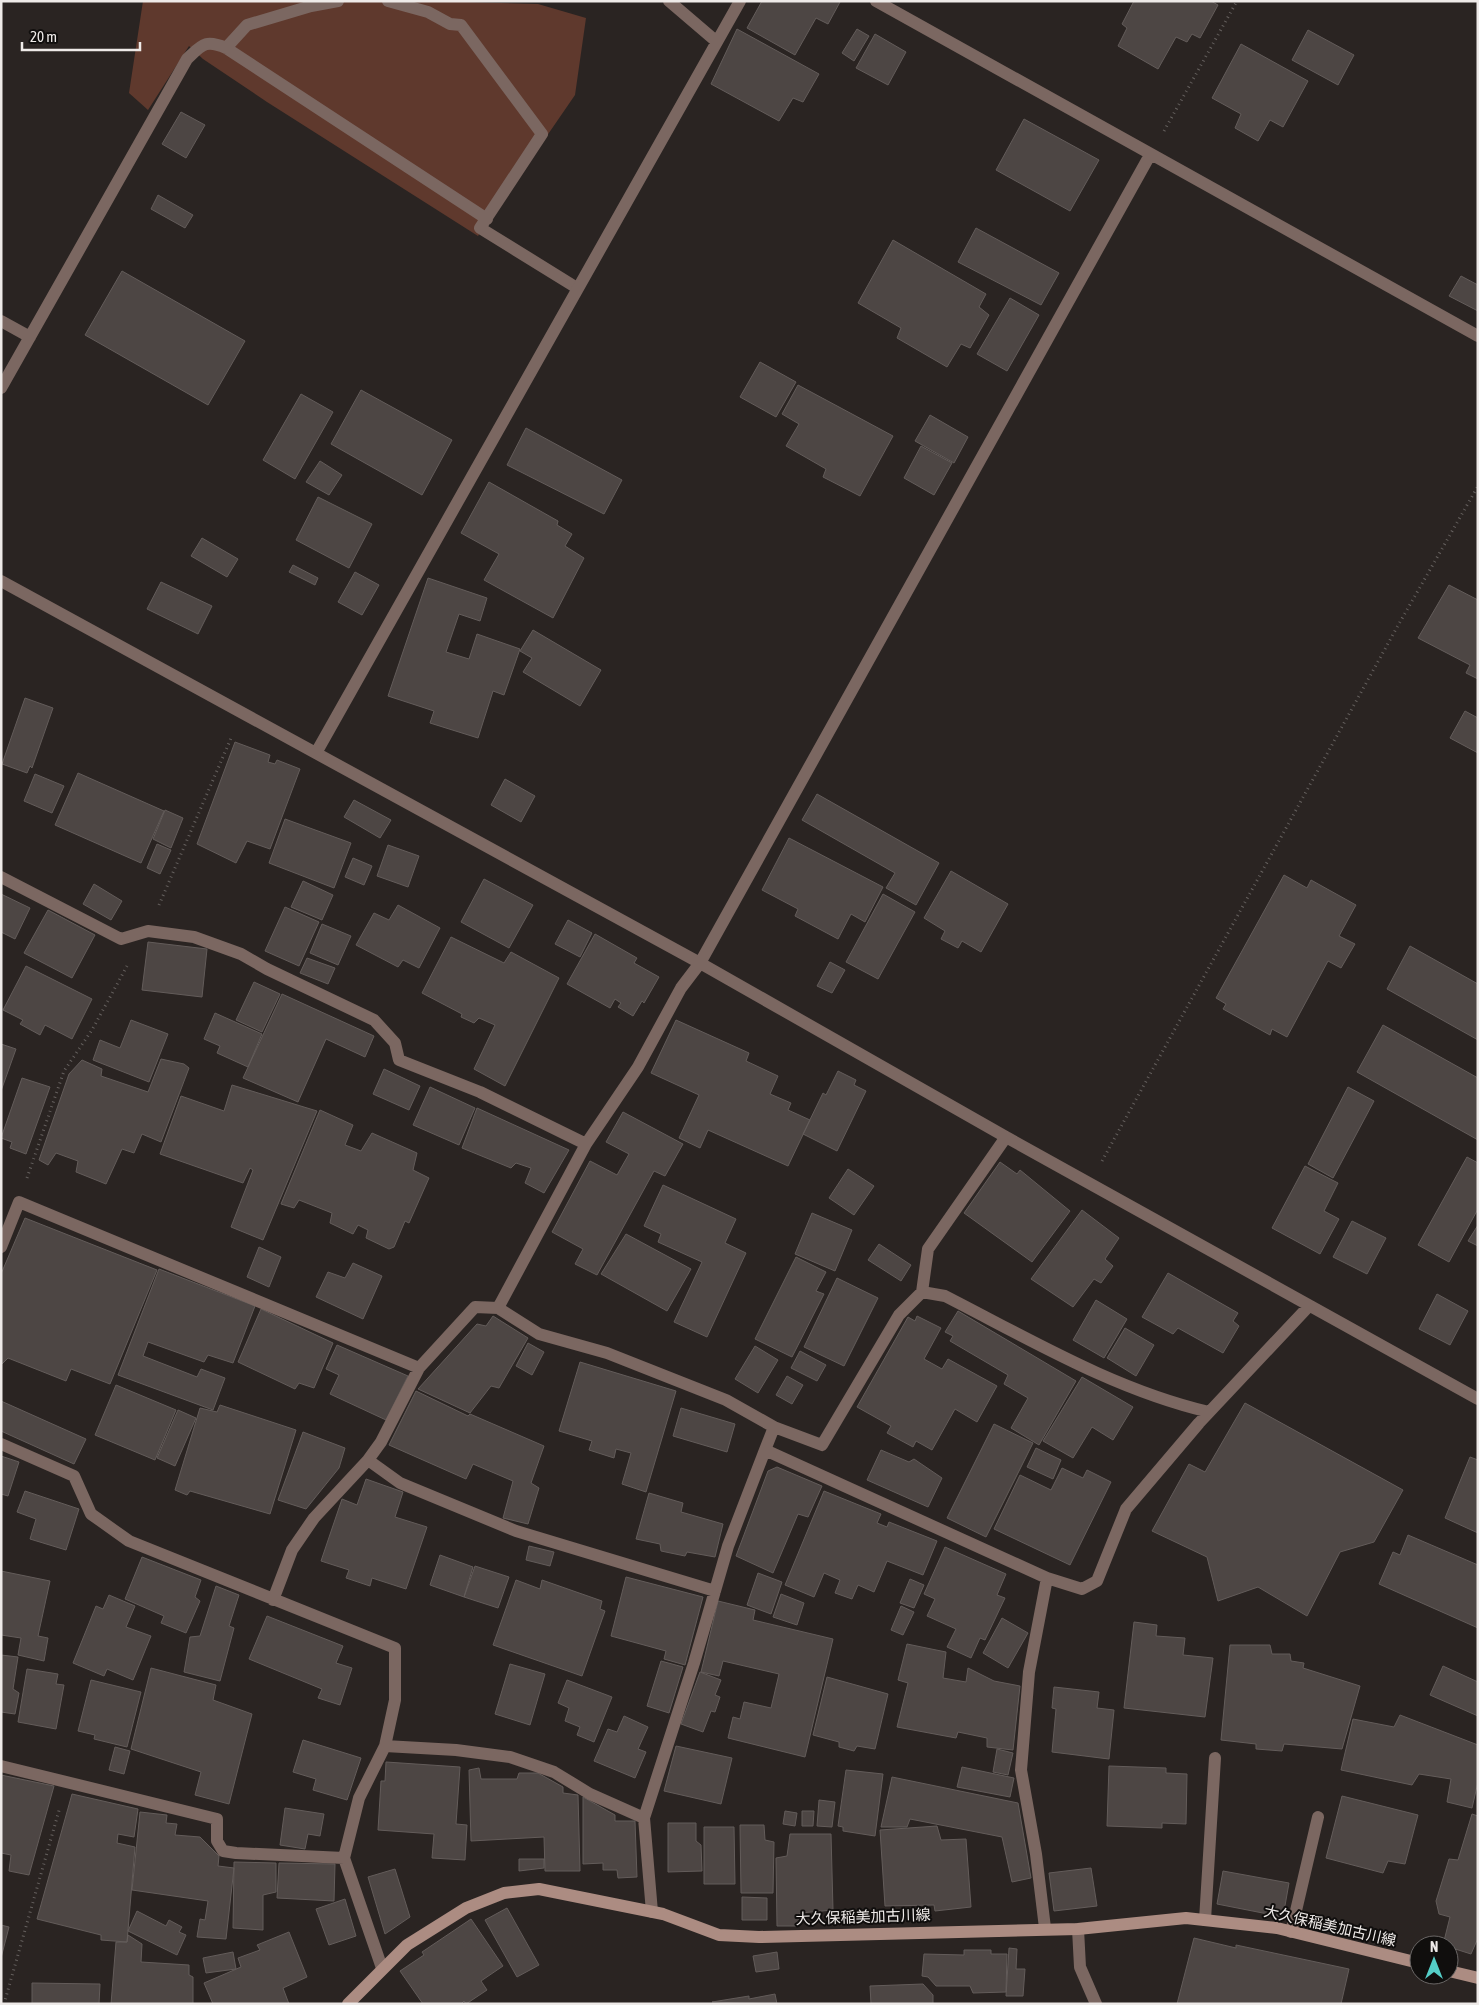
<svg xmlns="http://www.w3.org/2000/svg" width="1479" height="2005" font-family="'Asap Condensed','Noto Sans JP',sans-serif">
<rect width="100%" height="100%" fill="#2a2422"/>
<path fill="#5f392d" d="M143 1H429L538 4 586 18 575 95 478 236 267 102 203 59 189 46 148 110 129 93Z"/>
<path fill="#4d4644" stroke="#635c5a" d="M762 1H838L840 2 828 24 816 18 795 55 747 28Z
M1134 1H1211L1218 5 1200 38 1192 34 1187 42 1176 37 1158 69 1118 46 1127 28 1122 24Z
M737 29 819 74 803 102 793 98 779 121 711 84Z
M857 29 869 36 854 61 842 53Z
M1308 30 1354 55 1338 85 1292 60Z
M875 34 906 52 888 85 856 68Z
M1241 44 1308 81 1283 127 1270 120 1258 141 1235 128 1241 114 1212 98Z
M181 112 205 125 186 158 162 144Z
M1024 119 1099 160 1070 211 996 170Z
M158 195 193 215 185 228 151 209Z
M976 228 1059 273 1041 305 958 262Z
M893 240 986 294 979 307 989 315 970 348 961 344 947 367 897 338 901 328 858 303Z
M122 271 245 341 208 405 85 335Z
M1461 276 1478 285V311L1449 296Z
M1010 298 1039 315 1007 371 977 354Z
M760 362 796 382 776 417 740 397Z
M798 385 893 436 860 496 823 477 826 469 786 446 799 424 782 414Z
M361 390 452 440 422 495 331 444Z
M301 394 333 412 295 479 263 460Z
M930 415 968 437 954 463 915 441Z
M526 428 622 480 604 514 507 465Z
M921 446 952 463 934 495 904 478Z
M320 461 342 475 329 495 306 482Z
M489 482 558 521 557 525 572 534 565 546 584 558 553 618 484 580 499 554 461 533Z
M318 497 372 524 349 568 296 540Z
M202 538 238 559 227 577 191 556Z
M293 565 318 578 315 585 289 572Z
M355 572 379 585 362 615 338 602Z
M428 578 487 598 480 621 459 614 446 652 469 659 477 634 520 649 504 695 493 691 478 738 430 723 434 711 388 696Z
M161 582 212 606 198 634 147 609Z
M1449 585 1478 600V679L1466 673 1470 665 1418 638Z
M533 630 601 670 580 706 523 672 532 658 520 651Z
M25 698 53 708 32 768 30 766 27 773 2 764Z
M1465 711 1478 718V753L1450 738Z
M235 742 270 755 268 762 275 764 277 760 300 769 270 849 247 841 236 863 197 844Z
M78 773 164 811 141 863 55 825Z
M35 774 64 786 52 813 24 801Z
M505 779 535 796 521 822 491 805Z
M817 794 939 863 916 905 886 888 895 873 802 820Z
M354 800 391 820 380 838 344 817Z
M165 810 183 818 171 848 153 839Z
M285 819 351 843 334 888 269 863Z
M789 838 883 887 865 922 851 914 838 939 795 916 798 909 762 890Z
M157 844 171 850 160 874 147 868Z
M388 845 419 856 408 887 377 876Z
M353 858 372 866 364 885 345 877Z
M951 871 1008 904 981 952 962 941 958 948 941 939 945 931 924 918Z
M1284 875 1307 888 1311 880 1356 905 1339 936 1355 944 1341 968 1328 961 1287 1037 1272 1029 1270 1035 1223 1009 1226 1004 1216 998Z
M484 879 533 905 509 948 461 922Z
M303 881 333 895 322 920 291 907Z
M94 884 122 901 111 920 83 904Z
M1 894 30 908 15 939 1 932Z
M883 894 915 912 878 979 846 962Z
M398 905 440 928 419 968 403 960 398 967 356 945 374 913 389 920Z
M285 907 319 922 299 966 265 951Z
M48 910 95 935 72 978 24 953Z
M568 920 592 933 580 957 555 944Z
M322 924 351 936 338 965 310 953Z
M595 934 637 958 634 963 659 977 644 1003 642 1001 633 1016 618 1007 621 1003 615 999 610 1008 567 984Z
M451 937 504 963 511 952 559 978 505 1086 474 1069 495 1025 479 1018 474 1023 461 1017 462 1014 422 993Z
M148 942 207 949 202 997 142 990Z
M1410 946 1478 984V1040L1387 989Z
M307 958 335 968 328 984 300 973Z
M830 962 845 970 832 993 817 986Z
M26 966 92 999 72 1039 45 1025 40 1035 20 1024 23 1020 3 1010Z
M254 982 280 994 262 1032 236 1020Z
M282 994 374 1036 365 1057 326 1039 298 1102 243 1078Z
M215 1013 262 1034 248 1067 217 1053 220 1046 204 1039Z
M131 1020 168 1034 149 1082 93 1060 100 1040 120 1048Z
M676 1020 749 1053 746 1061 778 1076 770 1094 791 1103 788 1110 810 1120 788 1166 708 1130 700 1148 679 1138 699 1095 651 1073Z
M1383 1025 1478 1078V1140L1357 1072Z
M1 1044 16 1049 1 1091Z
M161 1059 184 1064 189 1068 161 1142 142 1134 134 1153 122 1149 106 1184 76 1172 78 1161 56 1153 48 1165 39 1160 69 1074 82 1060 102 1069 101 1076 148 1092Z
M384 1069 420 1086 409 1110 373 1094Z
M838 1071 856 1080 854 1085 866 1091 837 1151 803 1134 823 1093 826 1095Z
M22 1078 50 1087 26 1154 10 1148 12 1142 1 1138Z
M232 1085 317 1111 263 1240 231 1227 253 1170 250 1168 243 1183 160 1154 181 1096 224 1111Z
M430 1087 475 1108 459 1145 413 1125Z
M1348 1087 1374 1101 1333 1178 1308 1164Z
M477 1108 569 1150 544 1193 525 1183 531 1168 516 1163 511 1168 462 1148Z
M320 1110 353 1125 345 1145 361 1151 372 1133 417 1153 413 1170 429 1178 409 1223 405 1221 394 1247 389 1249 366 1238 368 1230 358 1225 353 1234 330 1223 332 1213 299 1200 294 1208 281 1204Z
M623 1112 683 1144 665 1176 654 1171 597 1275 575 1264 583 1249 552 1232 590 1161 617 1175 629 1154 606 1142Z
M1467 1157 1478 1163V1209L1449 1262 1418 1245Z
M1000 1162 1017 1174 1020 1170 1070 1211 1032 1262 964 1213Z
M1305 1166 1338 1183 1324 1211 1339 1219 1320 1254 1272 1228Z
M848 1169 874 1186 854 1215 829 1198Z
M663 1185 736 1219 725 1243 746 1253 707 1337 674 1322 702 1262 658 1242 661 1234 644 1226Z
M1082 1210 1119 1238 1105 1259 1113 1266 1101 1283 1094 1279 1073 1307 1031 1279Z
M812 1213 852 1230 835 1271 795 1254Z
M25 1218 157 1270 110 1384 71 1369 66 1381 8 1358 1 1365V1274Z
M1352 1221 1386 1238 1367 1274 1333 1257Z
M1478 1225V1246L1468 1241Z
M626 1234 691 1269 667 1311 601 1274Z
M879 1244 911 1265 901 1281 868 1260Z
M259 1247 281 1257 269 1287 247 1277Z
M796 1257 826 1272 816 1291 824 1294 792 1357 755 1339Z
M353 1263 382 1276 363 1319 316 1297 328 1272 345 1278Z
M159 1269 255 1306 233 1363 208 1355 204 1362 148 1342 143 1356 197 1377 201 1369 225 1378 213 1410 118 1375Z
M1168 1273 1238 1313 1233 1321 1239 1326 1223 1353 1178 1328 1173 1334 1142 1317Z
M837 1278 878 1298 844 1366 804 1347Z
M1437 1294 1468 1311 1450 1345 1419 1329Z
M1096 1300 1127 1319 1104 1358 1073 1340Z
M261 1309 333 1343 314 1388 299 1383 295 1389 238 1362Z
M958 1311 1076 1381 1039 1445 1011 1428 1028 1398 1004 1384 1008 1375 950 1341 953 1336 945 1332Z
M493 1316 528 1338 499 1388 491 1386 470 1413 418 1389 477 1324 486 1326Z
M917 1316 941 1328 924 1359 942 1369 948 1359 997 1386 977 1422 955 1409 932 1450 916 1441 913 1447 887 1433 891 1426 857 1407 908 1317 915 1321Z
M1125 1328 1154 1345 1136 1376 1107 1358Z
M528 1343 544 1352 532 1375 516 1366Z
M337 1345 408 1376 386 1420 330 1394 339 1375 326 1369Z
M755 1346 778 1360 758 1393 735 1379Z
M800 1351 826 1365 817 1381 791 1368Z
M580 1362 676 1391 646 1492 622 1484 631 1453 616 1449 614 1458 589 1450 592 1441 559 1431Z
M787 1376 803 1385 792 1404 776 1395Z
M1082 1377 1133 1407 1113 1440 1092 1427 1073 1458 1043 1441Z
M116 1385 176 1410 155 1460 95 1435Z
M416 1391 468 1416 470 1414 544 1446 531 1483 539 1488 528 1524 503 1518 513 1481 473 1464 466 1479 389 1445Z
M1 1401 86 1439 74 1464 1 1431Z
M1245 1403 1403 1490 1374 1542 1340 1552 1307 1616 1258 1587 1218 1601 1207 1557 1152 1531 1189 1464 1205 1472Z
M220 1405 296 1430 270 1514 190 1491 187 1495 175 1490 200 1408 217 1412Z
M681 1408 735 1424 727 1452 673 1436Z
M178 1410 196 1418 175 1466 157 1458Z
M994 1424 1033 1443 986 1537 947 1518Z
M303 1432 345 1448 339 1468 306 1509 278 1500Z
M1036 1448 1061 1460 1053 1479 1027 1467Z
M881 1450 909 1462 914 1459 942 1478 928 1507 867 1480Z
M1 1456 19 1462 8 1496 1 1494Z
M1470 1457 1478 1460V1533L1445 1518Z
M777 1467 822 1486 808 1517 798 1514 773 1573 736 1556 768 1471Z
M1062 1468 1083 1478 1087 1470 1111 1482 1070 1565 994 1529 1020 1475 1051 1490Z
M366 1479 403 1492 395 1517 427 1527 406 1589 372 1578 370 1586 346 1578 349 1570 321 1561 342 1499 357 1505Z
M25 1491 79 1509 66 1550 30 1539 36 1519 17 1512Z
M824 1491 881 1514 877 1523 887 1527 889 1522 937 1541 923 1575 887 1561 874 1592 858 1585 852 1599 835 1593 840 1580 824 1573 814 1597 785 1585Z
M649 1493 683 1503 681 1512 723 1524 715 1557 687 1552 685 1556 661 1551 660 1544 636 1539Z
M1408 1535 1478 1565V1628L1379 1584 1393 1552 1400 1555Z
M529 1546 554 1552 550 1566 526 1560Z
M945 1547 1006 1574 997 1595 1005 1598 985 1640 980 1638 971 1658 947 1647 956 1629 927 1616 935 1599 924 1594Z
M440 1555 473 1567 464 1597 430 1585Z
M142 1557 201 1580 195 1597 200 1601 186 1633 161 1623 164 1616 125 1599Z
M475 1566 509 1577 498 1608 464 1597Z
M1 1571 50 1581 38 1636 48 1638 44 1661 18 1655 21 1638 1 1635Z
M758 1573 782 1582 771 1614 747 1605Z
M626 1577 703 1597 685 1665 664 1659 666 1651 611 1636Z
M910 1579 924 1585 914 1608 900 1603Z
M516 1580 540 1589 542 1580 602 1601 600 1609 605 1611 582 1676 493 1645Z
M216 1586 239 1595 229 1626 234 1628 220 1681 184 1672 190 1637 200 1636Z
M781 1594 804 1603 797 1625 773 1617Z
M109 1595 135 1606 126 1627 151 1636 133 1680 107 1669 104 1676 73 1663 96 1606 103 1609Z
M718 1601 755 1610 753 1620 833 1639 805 1757 728 1738 733 1717 740 1719 744 1702 771 1708 779 1674 723 1661 719 1676 701 1672Z
M901 1606 914 1612 903 1635 891 1630Z
M267 1616 343 1646 336 1663 352 1668 340 1705 318 1698 322 1689 249 1659Z
M1002 1618 1028 1633 1008 1668 983 1653Z
M1134 1622 1157 1625 1156 1636 1185 1638 1183 1655 1213 1658 1205 1717 1124 1708Z
M907 1644 946 1652 943 1678 966 1682 968 1668 994 1681 1020 1686 1013 1750 987 1747V1738L958 1732 956 1738 897 1727 908 1683 898 1680Z
M1230 1645H1270L1272 1654H1290L1291 1661 1304 1663 1303 1668 1360 1686 1342 1749 1284 1744 1282 1751 1256 1749V1744L1221 1740Z
M1 1655 18 1657 13 1689 19 1693 15 1714 1 1712Z
M661 1661 683 1667 669 1713 647 1706Z
M510 1664 545 1674 530 1725 495 1714Z
M1443 1666 1478 1682V1716L1430 1695Z
M151 1668 216 1685 213 1700 252 1714 229 1804 195 1795 201 1772 131 1749Z
M27 1669 58 1674 56 1684 64 1685 56 1729 18 1722Z
M700 1672 721 1680 715 1695 720 1697 715 1712 711 1711 703 1732 681 1724Z
M827 1677 888 1694 875 1749 857 1746 854 1751 839 1747V1742L813 1735Z
M91 1680 141 1692 127 1747 94 1739 95 1735 78 1731Z
M567 1680 612 1697 594 1742 577 1735 580 1727 565 1721 569 1708 558 1703Z
M1054 1687 1099 1692 1097 1708 1114 1710 1109 1759 1052 1752 1056 1709 1052 1708Z
M1400 1715 1478 1745V1782L1472 1808 1447 1802 1451 1779 1419 1774 1412 1785 1341 1770 1353 1719 1394 1727Z
M624 1716 648 1727 638 1749 646 1752 635 1778 594 1761 608 1729 617 1732Z
M303 1740 361 1758 347 1800 313 1790 316 1779 293 1772Z
M676 1746 732 1758 721 1804 664 1791Z
M115 1747 130 1751 124 1774 109 1770Z
M997 1749 1013 1753 1008 1775 993 1772Z
M386 1762 460 1767 456 1824 467 1825 465 1860 432 1858 434 1834 378 1830 381 1781H385Z
M1109 1766 1166 1768V1773L1187 1774 1186 1824 1162 1823V1828L1107 1826Z
M962 1767 1014 1778 1010 1797 957 1787Z
M479 1768 481 1779H517L519 1773H538L563 1787V1793L578 1795 580 1871H545L544 1837 471 1841 469 1770Z
M846 1770 883 1774 875 1836 843 1831V1827L838 1826Z
M1 1775 54 1786 29 1875 9 1871 11 1855 1 1853Z
M892 1777 1018 1803 1031 1878 1012 1882 1002 1837 910 1819 907 1827H881Z
M72 1794 138 1809 134 1837 118 1834 117 1843 135 1847 127 1942 101 1940V1935L37 1919Z
M1342 1796 1418 1815 1405 1864 1388 1861 1383 1873 1326 1858Z
M583 1797 615 1815V1821H635L637 1877 618 1878 617 1870H603V1863L583 1864Z
M819 1800 835 1802 832 1827 817 1826Z
M285 1808 324 1814 320 1836 308 1834 305 1849 280 1845Z
M785 1811 797 1813 795 1826 783 1824Z
M802 1811H814L813 1826H802Z
M140 1812 167 1815 166 1823 177 1824 175 1835 200 1837 219 1856 218 1866 234 1868 226 1939 197 1937 200 1919 205 1920 208 1901 132 1890Z
M1472 1814 1478 1816V1938L1471 1954 1449 1947V1945H1443L1450 1917 1439 1914 1436 1901 1449 1859 1458 1860Z
M668 1823H696V1841L701 1845 702 1871 668 1872Z
M740 1825H764L765 1840 774 1842 773 1893H741Z
M937 1826 941 1840 966 1839 971 1907 935 1911 934 1905 885 1906 880 1830Z
M704 1827H734L735 1884H704Z
M790 1834H831L833 1910 800 1913 798 1926H777L776 1858 787 1856Z
M519 1859H544V1868L519 1871Z
M234 1862 276 1863V1892L263 1895V1930L233 1928Z
M279 1863 335 1864 334 1901 277 1898Z
M1091 1868 1097 1906 1054 1911 1049 1873Z
M395 1869 410 1917 385 1934 368 1877Z
M1223 1871 1289 1883 1283 1917 1217 1904Z
M742 1897 767 1898V1920H742Z
M345 1899 356 1936 329 1945 316 1909Z
M507 1908 539 1965 517 1977 485 1920Z
M137 1911 166 1926 169 1920 182 1927 179 1932 186 1935 177 1955 128 1931Z
M471 1919 503 1966 481 1981 487 1990 466 2004 464 2001 461 2004H423L400 1971 424 1955 422 1952Z
M1 1925 9 1927 1 1958Z
M289 1932 307 1977 283 1988 289 2004H213L204 1983 241 1967 238 1958 260 1950 257 1945Z
M128 1935 142 1944 141 1962 189 1965V1975L193 1977V2004H111L116 1942H127Z
M1194 1938 1236 1948V1945L1349 1969 1341 2004H1177Z
M1009 1948 1017 1949 1016 1969H1025L1023 1996H1006Z
M964 1950H991V1954H1007L1006 1992 973 1993 970 1986H936L928 1977 922 1976 924 1954 964 1955Z
M233 1952 236 1969 206 1973 203 1958Z
M777 1952 779 1969 756 1972 753 1956Z
M32 1983 100 1984 99 2004H32Z
M923 1984 933 1995V2004H871L870 1986Z
M775 1994 777 2004 712 2002 749 1996V1999Z"/>
<g fill="none" stroke-linecap="round" stroke-linejoin="round">
<path stroke="#65605e" stroke-width="3" stroke-dasharray="1 4" stroke-linecap="butt" d="M1164 131 1237 1
M159 905 232 736
M1102 1161 1396 629 1478 486
M27 1178 64 1071 92 1030 127 966
M4 2004 60 1807"/>
<path stroke="#7b6761" stroke-width="12" d="M388 1 428 12 450 24 461 25 542 134 480 228 577 288
M226 48 247 25 311 6 338 1
M1 321 30 337
M1 388 187 59C202 45 205 39 226 48L487 219
M1205 1920 1215 1758
M1291 1932 1318 1817"/>
<path stroke="#7b6761" stroke-width="12" d="M669 1 717 42
M876 1 1478 336
M1 581 700 963 1006 1137 1478 1399
M316 753 740 1
M1 877 121 939 148 931 194 937 241 954 267 969 374 1020 395 1043 399 1060 480 1092 586 1144
M1 1247 19 1202 419 1368 475 1307 498 1308 539 1334 607 1353 726 1400 774 1427 765 1450 1047 1578 1082 1589 1097 1581 1126 1509 1199 1423 1309 1306
M922 1292 945 1296C1031 1340 1115 1390 1209 1412
M498 1308 586 1144 638 1067 681 988 700 963 1150 155
M774 1427 822 1445 899 1315 922 1292 928 1249 1006 1137
M1 1444 74 1476 91 1514 129 1541 395 1648V1700L385 1746 359 1798 344 1858 236 1853 223 1851 217 1841V1819L1 1766
M368 1460 400 1483 516 1531 715 1591
M273 1600 292 1550 314 1518 368 1460 381 1442 419 1368
M385 1746 456 1750 510 1757 554 1772 590 1794 644 1818
M344 1858 382 1968
M652 1912 644 1818 694 1663 728 1546 765 1450
M1045 1928 1036 1854 1021 1770 1029 1672 1047 1578
M1078 1929 1080 1967 1096 2004"/>
<path stroke="#ac8c82" stroke-width="12" d="M1449 1971 1478 1978
M348 2004 407 1945 466 1908 504 1893 539 1889 663 1914 719 1935 759 1937 1078 1929 1186 1918 1277 1928 1419 1963"/>
</g>
<g text-anchor="middle" stroke-width="4" stroke-linejoin="round" paint-order="stroke">
<g font-size="15" fill="#eeeae8" stroke="#100e0d">
<text transform="translate(863 1917) rotate(-2)" y="5">大久保稲美加古川線</text>
<text transform="translate(1330 1926) rotate(13)" y="5">大久保稲美加古川線</text>
</g>
</g>
<rect width="1479" height="2005" fill="none" stroke="#eeeae8" stroke-width="5"/>
<g transform="translate(1434 1960)"><circle r="24" fill="#100e0d" stroke="#696665"/>
<path d="M0-4L9 19L0 12L-9 19Z" fill="#54cdc7"/>
<text y="-8" font-size="14" font-weight="bold" text-anchor="middle" fill="#eeeae8">N</text>
</g>
<path d="M22 42v8h118v-8" fill="none" stroke="#eeeae8" stroke-width="2.5"/>
<text x="30" y="42" font-size="15" fill="#eeeae8" stroke="#100e0d" stroke-width="4" paint-order="stroke">20 m</text>
</svg>
